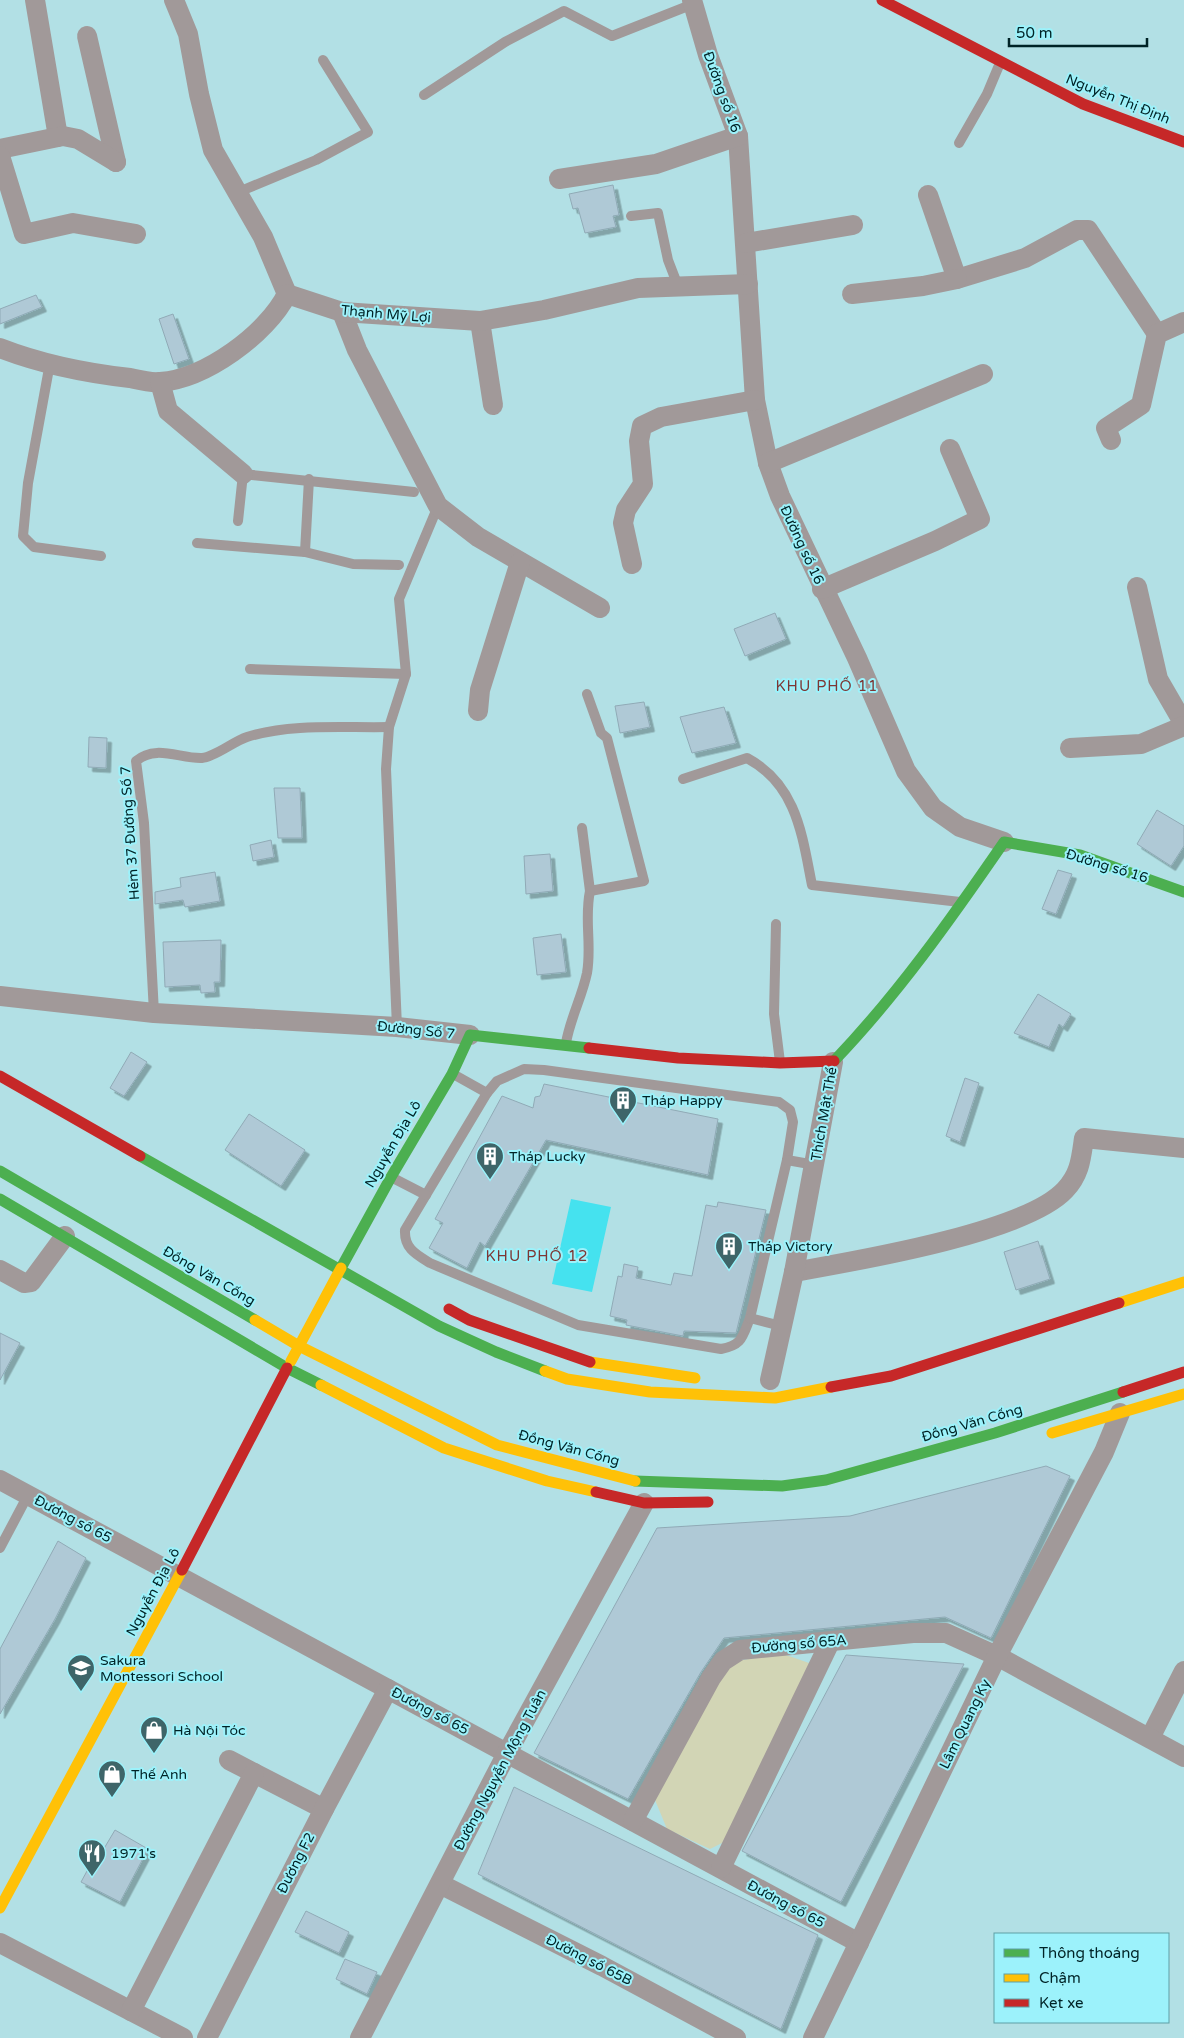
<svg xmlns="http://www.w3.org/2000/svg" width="1184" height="2038" font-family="'Varela Round',sans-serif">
	<defs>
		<filter id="shadow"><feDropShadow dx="4.5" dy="4.5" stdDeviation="0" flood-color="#0004"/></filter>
	</defs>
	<rect width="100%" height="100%" fill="#b2e0e5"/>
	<path fill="#d2d5b5" d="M783 1654 812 1664 726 1841 710 1849 667 1829 655 1800 729 1662Z"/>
	<path fill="#45e2ef" d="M571 1199 611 1207 592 1292 552 1284Z"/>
	<g fill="#afc9d6" stroke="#90aab6" filter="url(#shadow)">
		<path d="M613 185 619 215 613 216 616 227 585 233 578 208 573 209 569 194Z"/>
		<path d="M36 295 42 307 0 324V309Z"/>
		<path d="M173 314 189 359 174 364 159 319Z"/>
		<path d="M775 613 786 639 745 656 734 629Z"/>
		<path d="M644 702 650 727 620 733 615 706Z"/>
		<path d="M724 707 736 743 692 753 680 717Z"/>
		<path d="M89 737 107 738 106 768 88 767Z"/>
		<path d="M274 788H300L302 838H278Z"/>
		<path d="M1157 810 1184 826V846L1171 866 1137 844Z"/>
		<path d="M271 840 274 857 253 861 250 845Z"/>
		<path d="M550 854 553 891 526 894 524 856Z"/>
		<path d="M1058 870 1072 874 1056 914 1042 909Z"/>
		<path d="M215 872 220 901 185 907 183 900 155 904V892L181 887 180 878Z"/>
		<path d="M561 934 566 972 537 975 533 938Z"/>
		<path d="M221 940 220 982H214L215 992 201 993 200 985 165 987 163 942Z"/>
		<path d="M1038 994 1071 1014 1063 1027 1059 1024 1049 1047 1014 1033Z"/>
		<path d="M131 1052 147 1062 124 1096 110 1088Z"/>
		<path d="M965 1078 979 1083 960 1142 946 1136Z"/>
		<path d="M544 1084 718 1119 708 1175 546 1140 485 1246 480 1242 467 1268 429 1248 443 1223 435 1219 502 1096 533 1108 535 1097 540 1096Z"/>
		<path d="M249 1114 305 1150 281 1186 225 1150Z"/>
		<path d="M718 1202 766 1210 736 1333 684 1331 683 1336 626 1325 627 1320 610 1316 618 1276 622 1277 624 1264 638 1267 636 1278 671 1285 674 1273 692 1276 706 1205 717 1207Z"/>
		<path d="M1038 1241 1050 1279 1016 1290 1004 1252Z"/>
		<path d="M0 1333 20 1343 0 1380Z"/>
		<path d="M1046 1466 1070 1476 991 1638 945 1617 724 1638 701 1672 628 1799 534 1753 657 1528 850 1516Z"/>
		<path d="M58 1541 86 1558 55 1619 0 1714V1649Z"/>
		<path d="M846 1655 964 1664 841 1902 742 1851Z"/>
		<path d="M514 1787 818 1935 781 2029 478 1874Z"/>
		<path d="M115 1830 148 1849 120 1902 81 1882 93 1860 96 1862Z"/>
		<path d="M306 1911 349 1932 339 1953 295 1932Z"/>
		<path d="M345 1959 377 1972 367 1994 336 1979Z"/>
	</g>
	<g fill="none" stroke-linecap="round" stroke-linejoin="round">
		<g stroke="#a19999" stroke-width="10">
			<path d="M424 95 505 42 564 11 612 36 693 4"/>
			<path d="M959 143 987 94 1000 63"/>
			<path d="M236 193 316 160 368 132 323 60"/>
			<path d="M631 216 658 213 668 260 678 286"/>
			<path d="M50 363 28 483 23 536 34 547 101 556"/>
			<path d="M238 521 243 474 414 492"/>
			<path d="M197 543 305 552 353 564 399 565"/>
			<path d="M305 552 309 479"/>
			<path d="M250 669 406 674"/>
			<path d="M683 779 747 758C797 785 802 835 812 885L960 902"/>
			<path d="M582 828 590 891 644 881 607 738 601 733 587 694"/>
			<path d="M776 924 774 1014 780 1062"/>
			<path d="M154 1013 144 823 136 761C156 744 180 759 202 758 215 757 234 741 247 737 291 723 343 728 389 727"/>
			<path d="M397 1027 386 769 389 727 406 674 399 599 438 506"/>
			<path d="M566 1043C570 1019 582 997 587 973 592 945 584 919 590 891"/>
			<path d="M524 1069 544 1070 779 1102 790 1110 793 1122 787 1160 750 1318C742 1338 742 1345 721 1349L578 1325 430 1263C417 1255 404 1249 405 1230L487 1093 497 1081Z"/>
			<path d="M453 1074 487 1093"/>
			<path d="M787 1160 815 1165"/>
			<path d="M391 1177 426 1195"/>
			<path d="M750 1318 781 1326"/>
			<path d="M0 1548 28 1495"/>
		</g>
		<g stroke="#a19999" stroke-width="20">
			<path d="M35 0 58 137"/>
			<path d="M174 0 188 34 199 94 213 150 263 237 287 294"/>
			<path d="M692 0 708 55 738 136 755 400 768 463 780 496 857 658 906 771 933 808 960 827 1004 842"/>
			<path d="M87 36 116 162"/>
			<path d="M0 149 63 136 78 139 116 162"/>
			<path d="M0 156 24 234 73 223 136 234"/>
			<path d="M559 179 656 164 738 136"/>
			<path d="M928 195 957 279 1025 258 1077 230H1088L1157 334"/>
			<path d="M746 243 853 225"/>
			<path d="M852 294 923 286 957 279"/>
			<path d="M342 312 357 350 438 506 478 537 600 608"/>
			<path d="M480 321 493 405"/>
			<path d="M0 348C41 364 86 373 130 378 139 380 150 383 160 382 205 379 267 334 287 294L342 312 480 321 544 310 638 288 748 284"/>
			<path d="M160 382 168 411 243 474"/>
			<path d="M1111 440 1106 428 1141 405 1157 334 1184 322"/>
			<path d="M768 463 983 374"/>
			<path d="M632 564 623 523 626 510 643 484 639 441 642 426 661 417 755 400"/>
			<path d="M1137 587 1158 679 1184 724"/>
			<path d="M822 589 935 541 980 519 950 449"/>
			<path d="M478 711 480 690 520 562"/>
			<path d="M1070 748 1141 744 1184 726"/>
			<path d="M0 996 154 1013 397 1027 470 1035"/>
			<path d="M0 1270 24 1283 31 1282 65 1236"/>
			<path d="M794 1272C855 1261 1025 1233 1065 1190 1080 1174 1081 1159 1084 1138L1184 1148"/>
			<path d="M770 1380 794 1272 833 1062"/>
			<path d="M0 1480 859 1943"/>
			<path d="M1150 1738 1184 1671"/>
			<path d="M229 1760 324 1809"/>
			<path d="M633 1821 711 1678 723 1661 740 1650 913 1633H946L997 1656 1184 1757"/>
			<path d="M721 1868 830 1642"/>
			<path d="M440 1884 602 1966 736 2038"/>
			<path d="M0 1943 183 2038"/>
			<path d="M131 2011 254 1773"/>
			<path d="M207 2038 324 1809 388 1689"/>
			<path d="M360 2038 507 1753 644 1503"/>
			<path d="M813 2038 997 1656 1104 1452 1120 1413"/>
		</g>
		<g stroke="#4caf50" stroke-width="11">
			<path d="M834 1061C898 994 951 919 1004 842L1080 855 1184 892"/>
			<path d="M140 1156 439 1326 496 1352 545 1371"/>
			<path d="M0 1171 255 1320"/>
			<path d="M0 1199 287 1368 321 1385"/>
			<path d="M341 1268 391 1177 452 1074 470 1035 589 1048"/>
			<path d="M635 1481 782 1486 826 1480 995 1433 1123 1392"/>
		</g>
		<g stroke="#ffc107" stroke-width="11">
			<path d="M1119 1303 1184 1282"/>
			<path d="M255 1320 299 1346 497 1445 635 1481"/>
			<path d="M291 1361 341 1268"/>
			<path d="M590 1362 695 1378"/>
			<path d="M545 1371 567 1379 650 1392 775 1398 831 1387"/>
			<path d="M321 1385 444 1448 547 1481 596 1492"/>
			<path d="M1052 1433 1184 1394"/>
			<path d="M0 1908 182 1570"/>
		</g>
		<g stroke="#c62828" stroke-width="11">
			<path d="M882 0 1083 104 1184 142"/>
			<path d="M589 1048 678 1058 780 1063 834 1061"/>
			<path d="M0 1076 140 1156"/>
			<path d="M449 1309 469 1320 590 1362"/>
			<path d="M831 1387 891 1376 1119 1303"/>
			<path d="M1123 1392 1184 1372"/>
			<path d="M596 1492 644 1503 708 1502"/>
			<path d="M182 1570 287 1368"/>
		</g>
	</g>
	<defs>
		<g id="building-pin" transform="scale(1.4375)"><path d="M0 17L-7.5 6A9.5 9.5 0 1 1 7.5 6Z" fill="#3e6569" stroke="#9cf2fb"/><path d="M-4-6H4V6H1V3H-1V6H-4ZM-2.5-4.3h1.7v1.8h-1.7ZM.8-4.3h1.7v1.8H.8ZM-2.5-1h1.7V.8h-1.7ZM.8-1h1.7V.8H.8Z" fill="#fff"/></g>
		<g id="school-pin" transform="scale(1.4375)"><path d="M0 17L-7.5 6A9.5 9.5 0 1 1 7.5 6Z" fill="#3e6569" stroke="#9cf2fb"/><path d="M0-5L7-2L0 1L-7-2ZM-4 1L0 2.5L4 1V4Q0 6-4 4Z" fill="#fff"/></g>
		<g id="shop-pin" transform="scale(1.4375)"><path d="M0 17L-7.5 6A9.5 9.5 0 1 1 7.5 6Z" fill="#3e6569" stroke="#9cf2fb"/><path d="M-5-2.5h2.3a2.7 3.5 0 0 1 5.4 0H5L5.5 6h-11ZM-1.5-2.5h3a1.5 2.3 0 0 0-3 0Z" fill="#fff"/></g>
		<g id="restaurant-pin" transform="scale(1.4375)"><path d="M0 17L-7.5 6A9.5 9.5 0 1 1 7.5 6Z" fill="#3e6569" stroke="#9cf2fb"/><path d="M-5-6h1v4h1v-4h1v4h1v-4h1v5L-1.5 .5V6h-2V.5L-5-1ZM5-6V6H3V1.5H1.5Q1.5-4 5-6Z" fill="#fff"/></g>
	</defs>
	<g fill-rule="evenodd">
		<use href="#building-pin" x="623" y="1100"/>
		<use href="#building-pin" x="490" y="1156"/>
		<use href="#building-pin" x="729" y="1246"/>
		<use href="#school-pin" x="81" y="1668"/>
		<use href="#shop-pin" x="154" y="1730"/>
		<use href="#shop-pin" x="112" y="1774"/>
		<use href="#restaurant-pin" x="92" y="1853"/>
	</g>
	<g text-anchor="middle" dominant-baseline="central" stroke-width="4" stroke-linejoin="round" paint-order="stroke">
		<g font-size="14" fill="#002326" stroke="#9cf2fb">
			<text transform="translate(722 92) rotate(70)">Đường số 16</text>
			<text transform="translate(1118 99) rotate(22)">Nguyễn Thị Định</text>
			<text transform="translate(386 314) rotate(5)">Thạnh Mỹ Lợi</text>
			<text transform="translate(802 545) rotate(65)">Đường số 16</text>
			<text transform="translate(130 833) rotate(-94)">Hẻm 37 Đường Số 7</text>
			<text transform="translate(1107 866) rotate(17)">Đường số 16</text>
			<text transform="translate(416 1030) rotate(6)">Đường Số 7</text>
			<text transform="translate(824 1114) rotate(-80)">Thích Mật Thể</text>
			<text transform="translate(393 1144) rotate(-60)">Nguyễn Địa Lô</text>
			<text transform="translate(209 1276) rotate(30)">Đồng Văn Cống</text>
			<text transform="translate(972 1423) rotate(-16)">Đồng Văn Cống</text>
			<text transform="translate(569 1448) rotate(15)">Đồng Văn Cống</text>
			<text transform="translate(73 1519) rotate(28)">Đương số 65</text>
			<text transform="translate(153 1592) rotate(-62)">Nguyễn Địa Lô</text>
			<text transform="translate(799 1644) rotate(-5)">Đường số 65A</text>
			<text transform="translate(430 1711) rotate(28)">Đương số 65</text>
			<text transform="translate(965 1724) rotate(-64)">Lâm Quang Ky</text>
			<text transform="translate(500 1770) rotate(-62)">Đường Nguyễn Mộng Tuân</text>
			<text transform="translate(296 1863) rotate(-63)">Đương F2</text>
			<text transform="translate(786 1904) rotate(28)">Đương số 65</text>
			<text transform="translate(589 1960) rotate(27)">Đường số 65B</text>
		</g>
		<g font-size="14" fill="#002326" stroke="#9cf2fb" text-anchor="start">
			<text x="642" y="1100">Tháp Happy</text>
			<text x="509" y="1156">Tháp Lucky</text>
			<text x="748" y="1246">Tháp Victory</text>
			<text x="100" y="1660">Sakura<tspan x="100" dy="16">Montessori School</tspan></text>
			<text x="173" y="1730">Hà Nội Tóc</text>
			<text x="131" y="1774">Thế Anh</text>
			<text x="111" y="1853">1971's</text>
		</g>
		<g font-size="15" letter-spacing="1" fill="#7e3634" stroke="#9cf2fb">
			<text x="827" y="686">KHU PHỐ 11</text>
			<text x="537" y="1256">KHU PHỐ 12</text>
		</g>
	</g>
	<rect x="994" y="1933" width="175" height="90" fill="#9cf2fb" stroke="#5e9fa6"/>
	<rect x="1004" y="1949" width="25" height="8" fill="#4caf50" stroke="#5e9fa6"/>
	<text x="1039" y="1958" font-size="15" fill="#002326">Thông thoáng</text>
	<rect x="1004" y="1974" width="25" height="8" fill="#ffc107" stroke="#5e9fa6"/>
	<text x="1039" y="1983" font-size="15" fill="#002326">Chậm</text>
	<rect x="1004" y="1999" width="25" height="8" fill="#c62828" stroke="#5e9fa6"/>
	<text x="1039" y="2008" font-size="15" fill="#002326">Kẹt xe</text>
	<path d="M1009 38v8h138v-8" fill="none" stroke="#002326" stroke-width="2.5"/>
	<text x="1016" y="38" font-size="15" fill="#002326" stroke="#9cf2fb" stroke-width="4" paint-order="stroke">50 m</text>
</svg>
